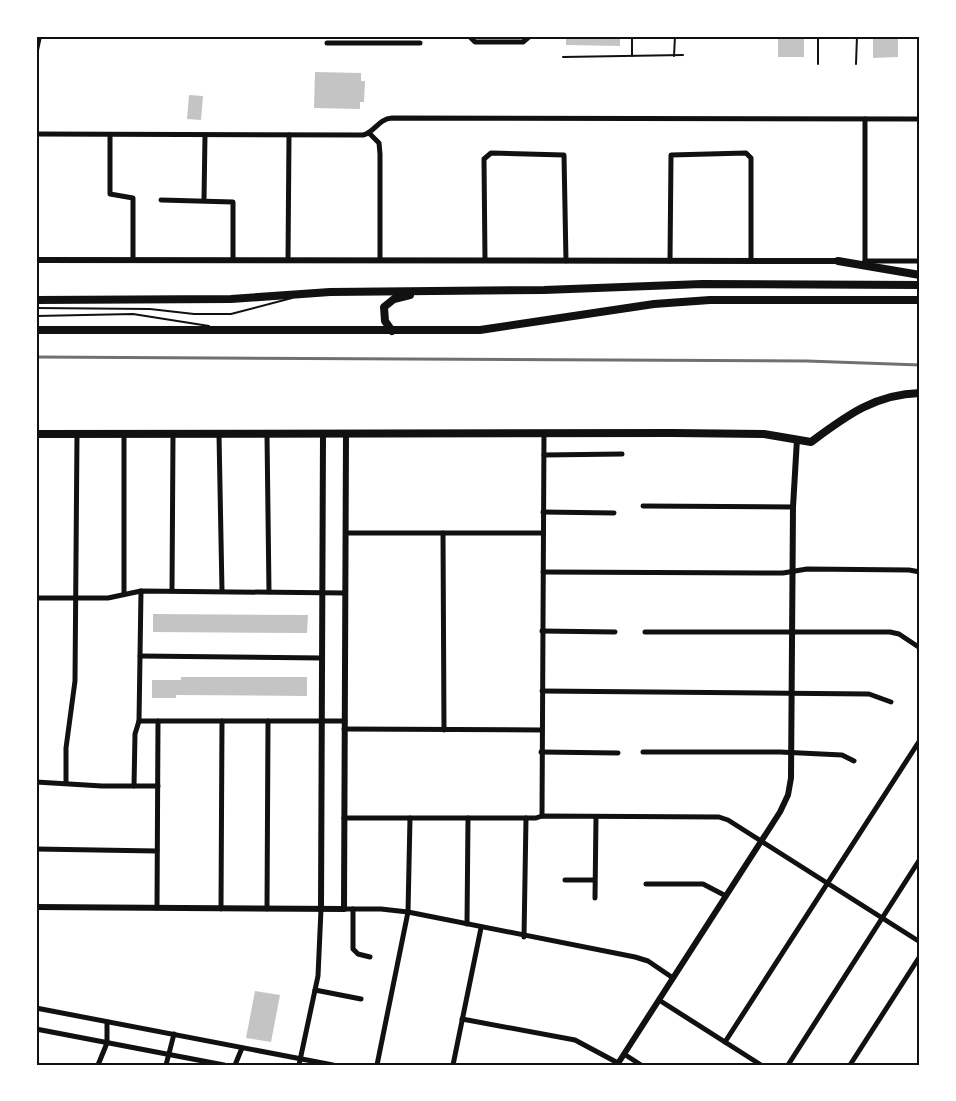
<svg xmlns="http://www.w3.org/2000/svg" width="956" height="1101" font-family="Ubuntu,sans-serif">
	<rect width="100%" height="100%" fill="#fff"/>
	<g fill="#c4c4c4">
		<path d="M566 36H620V46L566 45Z"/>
		<rect x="778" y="36" width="26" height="21"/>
		<path d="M873 36H898V57L873 58Z"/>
		<path d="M315 72 361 73V81H365L364 102H360V109L314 108Z"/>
		<path d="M189 95 203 96 201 120 187 119Z"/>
		<path d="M153 614 308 615 307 633 153 632Z"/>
		<path d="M181 677H307V696L176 695V698H152V680H181Z"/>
		<path d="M255 991 280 995 271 1042 246 1038Z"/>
	</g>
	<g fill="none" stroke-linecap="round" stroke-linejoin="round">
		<g stroke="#111" stroke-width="2">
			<path d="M632 56V36"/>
			<path d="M674 56 675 36"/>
			<path d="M563 57 683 55"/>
			<path d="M818 64V36"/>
			<path d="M856 64 857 36"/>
			<path d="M36 308 150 309 194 314H231L292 298"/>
			<path d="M36 316 133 314 209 326"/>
		</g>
		<g stroke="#111" stroke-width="5">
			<path d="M469 36 475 42H523L530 36"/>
			<path d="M327 43H420"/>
			<path d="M865 119V261"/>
			<path d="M369 133 379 143 380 154V260"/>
			<path d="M36 134 363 135C375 132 378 119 392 118L920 119"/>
			<path d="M110 135V194L133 198V260"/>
			<path d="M161 200 233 202V260"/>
			<path d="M204 200 205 135"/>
			<path d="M288 260 289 135"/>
			<path d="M485 260 484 159 491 153 564 155 566 261"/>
			<path d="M670 261 671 155 746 153 751 158V261"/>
			<path d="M865 261H920"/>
			<path d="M124 435V594"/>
			<path d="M219 435 222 591"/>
			<path d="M267 435 269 592"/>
			<path d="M544 455 622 454"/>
			<path d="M643 506 793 507"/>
			<path d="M543 512 614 513"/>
			<path d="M346 533H543"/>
			<path d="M443 533 444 730"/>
			<path d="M543 572 783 573 807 569 909 570 920 572"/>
			<path d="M172 591 173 435"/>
			<path d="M36 598H108L141 591 345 593"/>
			<path d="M542 631 615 632"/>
			<path d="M645 632H890L899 634 920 648"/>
			<path d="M140 656 322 658"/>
			<path d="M542 691 869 694 891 702"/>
			<path d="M139 721H345"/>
			<path d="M344 729 542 730"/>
			<path d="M541 752 618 753"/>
			<path d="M643 752H780L842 755 854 761"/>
			<path d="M36 782 102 786H158"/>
			<path d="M66 782V748L75 681 77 435"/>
			<path d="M134 786 135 734 139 721 141 591"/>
			<path d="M542 816 544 433"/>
			<path d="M344 818H536L542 816 719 817 728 820 920 942"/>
			<path d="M36 849 157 851"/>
			<path d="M565 880H594"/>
			<path d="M646 884H703L726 896"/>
			<path d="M595 898 596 817"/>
			<path d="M157 908 158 721"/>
			<path d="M221 909 222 721"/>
			<path d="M267 909 268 721"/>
			<path d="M344 909H381L408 912 635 957 648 961 673 978"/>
			<path d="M353 909V949L358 954 370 957"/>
			<path d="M467 924 468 818"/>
			<path d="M524 937 526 818"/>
			<path d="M315 990 361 999"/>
			<path d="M659 1000 761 1065"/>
			<path d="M36 1008 333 1065"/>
			<path d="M462 1019 575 1040 618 1063"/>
			<path d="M36 1029 224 1065"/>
			<path d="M725 1042 920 740"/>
			<path d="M624 1054 641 1065"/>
			<path d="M98 1065 107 1043V1022"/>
			<path d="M166 1065 174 1034"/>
			<path d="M235 1065 242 1048"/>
			<path d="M299 1065 318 976 321 909"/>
			<path d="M377 1065 408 912 410 818"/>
			<path d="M453 1065 481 928"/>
			<path d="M788 1065 920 859"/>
			<path d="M850 1065 920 956"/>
		</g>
		<g stroke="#111" stroke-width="6">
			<path d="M36 50 39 36"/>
			<path d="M36 260 838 261"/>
			<path d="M36 907 344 909 346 435"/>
			<path d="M321 909 323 435"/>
			<path d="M617 1065 780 812 788 795 791 778 793 507 797 439"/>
		</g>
		<g stroke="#111" stroke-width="8">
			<path d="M838 261 920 275"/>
			<path d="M36 300 231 299 330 292 544 290 702 284 920 285"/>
			<path d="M36 330H480L654 304 710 300H920"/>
			<path d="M392 331 385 321 384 307 394 299 410 295"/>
			<path d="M36 434 673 433 764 434 811 442C846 416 875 394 920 393"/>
		</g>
		<path stroke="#707070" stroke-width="3" d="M36 357 807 361 920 365"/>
	</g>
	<rect width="956" height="1101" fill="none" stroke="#ffffff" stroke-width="75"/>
	<rect x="38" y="38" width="880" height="1026" fill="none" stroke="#111" stroke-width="2"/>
</svg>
